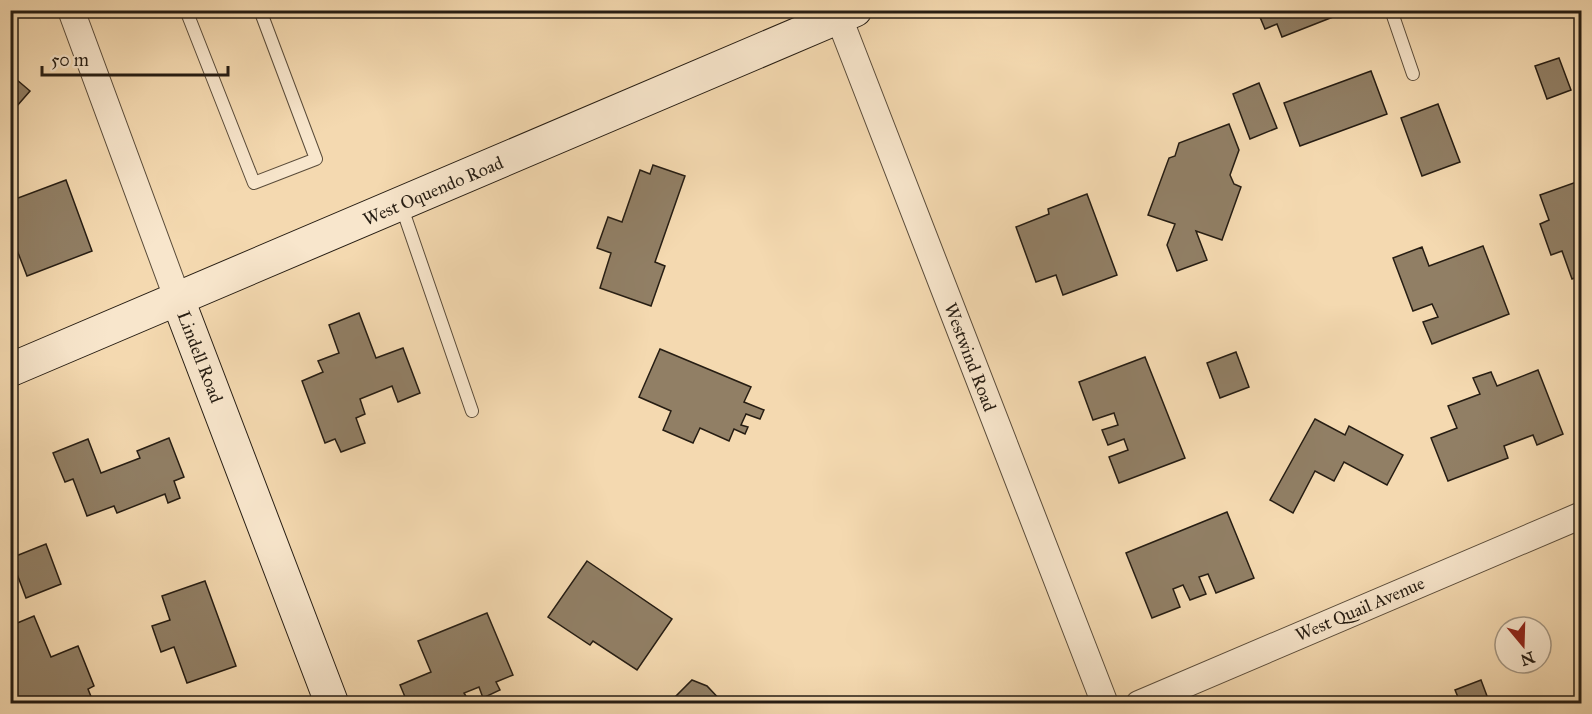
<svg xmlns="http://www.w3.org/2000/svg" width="1592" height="714" font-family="'IM FELL Great Primer',serif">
	<rect width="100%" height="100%" fill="#f4d9b0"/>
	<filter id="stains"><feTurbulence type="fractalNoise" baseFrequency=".00333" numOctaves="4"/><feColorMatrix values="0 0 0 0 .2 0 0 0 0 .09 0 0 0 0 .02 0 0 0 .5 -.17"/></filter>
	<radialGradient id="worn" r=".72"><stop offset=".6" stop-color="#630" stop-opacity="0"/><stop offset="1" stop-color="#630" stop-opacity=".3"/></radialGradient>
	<g fill="#917f65" stroke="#261d13" stroke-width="1.5">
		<path d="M1257 10H1336L1338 15 1282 37 1277 24 1265 29Z"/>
		<path d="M1559 58 1571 90 1547 99 1535 66Z"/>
		<path d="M1371 71 1387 114 1300 146 1284 103Z"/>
		<path d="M10 74 30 91 10 114Z"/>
		<path d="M1259 83 1277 128 1250 139 1233 94Z"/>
		<path d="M1438 104 1460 162 1422 176 1401 118Z"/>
		<path d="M1229 124 1239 150 1230 175 1234 184 1241 187 1222 240 1196 231 1207 260 1177 271 1167 245 1175 224 1148 215 1169 158 1175 156 1179 143Z"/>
		<path d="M653 165 685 176 655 262 665 266 651 306 600 288 611 253 597 248 608 217 622 222 640 170 650 174Z"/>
		<path d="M66 180 92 251 27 276 10 232V201Z"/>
		<path d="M1582 180V275L1572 279 1562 251 1551 255 1540 224 1549 220 1540 195Z"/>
		<path d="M1087 194 1117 275 1063 295 1056 275 1036 282 1016 227 1049 214 1048 209Z"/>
		<path d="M1483 246 1509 314 1432 344 1423 322 1438 317 1432 304 1413 311 1393 258 1422 247 1429 266Z"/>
		<path d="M359 313 376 358 403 348 420 393 398 402 392 386 360 399 365 414 356 418 365 443 341 452 335 439 325 443 302 381 323 372 318 361 339 353 329 325Z"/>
		<path d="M660 349 751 387 744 402 764 410 760 419 746 414 741 425 748 427 745 434 734 429 729 441 700 428 693 443 663 430 671 411 639 397Z"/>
		<path d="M1236 352 1249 387 1220 398 1207 363Z"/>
		<path d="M1145 357 1185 458 1119 483 1109 457 1128 450 1124 439 1108 445 1102 430 1118 425 1114 413 1093 420 1079 382Z"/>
		<path d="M1538 370 1563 434 1537 445 1533 435 1504 446 1508 458 1448 481 1431 438 1457 428 1448 406 1480 394 1473 378 1491 372 1497 386Z"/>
		<path d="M1315 419 1345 435 1349 426 1403 455 1387 485 1344 462 1334 481 1315 471 1293 513 1270 500Z"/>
		<path d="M169 438 184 477 174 481 180 498 168 503 165 494 117 513 114 506 87 516 73 479 65 482 53 453 88 439 101 473 140 458 137 451Z"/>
		<path d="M1227 512 1254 578 1216 593 1208 574 1199 577 1206 594 1190 600 1183 585 1173 589 1180 607 1152 618 1126 553Z"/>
		<path d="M46 544 61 584 26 598 11 558Z"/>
		<path d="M587 561 672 619 637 670 593 641 590 645 548 617Z"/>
		<path d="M205 581 236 666 187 683 174 647 161 652 152 626 170 620 162 596Z"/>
		<path d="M487 613 513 675 496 682 500 690 483 698 479 687 464 693 467 698 453 704H408L400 685 431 672 418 641Z"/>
		<path d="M34 616 51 657 78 646 94 686 88 689 94 704H10V673L15 672 10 661V626Z"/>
		<path d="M692 680 707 686 724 704H668Z"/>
		<path d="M1481 680 1490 704H1455L1460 702 1455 690Z"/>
	</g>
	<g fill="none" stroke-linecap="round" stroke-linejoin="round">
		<g stroke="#5a4c3a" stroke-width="14">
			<g id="lane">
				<path d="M186 10 254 183 316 159 260 10"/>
				<path d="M1391 10 1413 74"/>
				<path d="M401 205 472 411"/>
			</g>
		</g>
		<g stroke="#5a4c3a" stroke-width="28">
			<g id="street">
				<path d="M71 10 178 300"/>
				<path d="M836 10 1105 704"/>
				<path d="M1139 704 1582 515"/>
			</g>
		</g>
		<g stroke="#261d13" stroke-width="35">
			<g id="secondary">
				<path d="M178 300 332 704"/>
				<path d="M10 370 855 10"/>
			</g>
		</g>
		<use href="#lane" stroke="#f8e6cc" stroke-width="12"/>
		<use href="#street" stroke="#f8e6cc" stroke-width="26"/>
		<use href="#secondary" stroke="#f8e6cc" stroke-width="33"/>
	</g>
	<g text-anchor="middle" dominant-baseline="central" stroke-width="4.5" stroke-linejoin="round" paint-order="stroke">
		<g font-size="18" fill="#261d13" stroke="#f8e6cc">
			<text transform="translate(433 191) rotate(-23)">West Oquendo Road</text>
			<text transform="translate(200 357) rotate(69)">Lindell Road</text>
			<text transform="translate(970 357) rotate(69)">Westwind Road</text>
			<text transform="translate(1360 609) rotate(-23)">West Quail Avenue</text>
		</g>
	</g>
	<rect width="1592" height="714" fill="none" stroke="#f4d9b0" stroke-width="36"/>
	<rect x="12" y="12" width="1568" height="690" fill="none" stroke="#261d13" stroke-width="3"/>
	<rect x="18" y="18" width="1556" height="678" fill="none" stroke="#261d13" stroke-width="1.5"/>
	<g transform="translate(1523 645) rotate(161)"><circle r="28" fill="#f8e6cc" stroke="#a49682" stroke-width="1.5"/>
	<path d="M0-4.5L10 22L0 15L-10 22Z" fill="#8f2418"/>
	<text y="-9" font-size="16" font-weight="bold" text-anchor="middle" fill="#261d13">N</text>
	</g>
	<path d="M42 66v9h186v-9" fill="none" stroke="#261d13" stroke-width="3"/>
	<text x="51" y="66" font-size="18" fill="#261d13" stroke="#f8e6cc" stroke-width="4.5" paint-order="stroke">50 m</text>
	<rect width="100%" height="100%" filter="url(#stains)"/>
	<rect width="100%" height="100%" fill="url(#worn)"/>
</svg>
